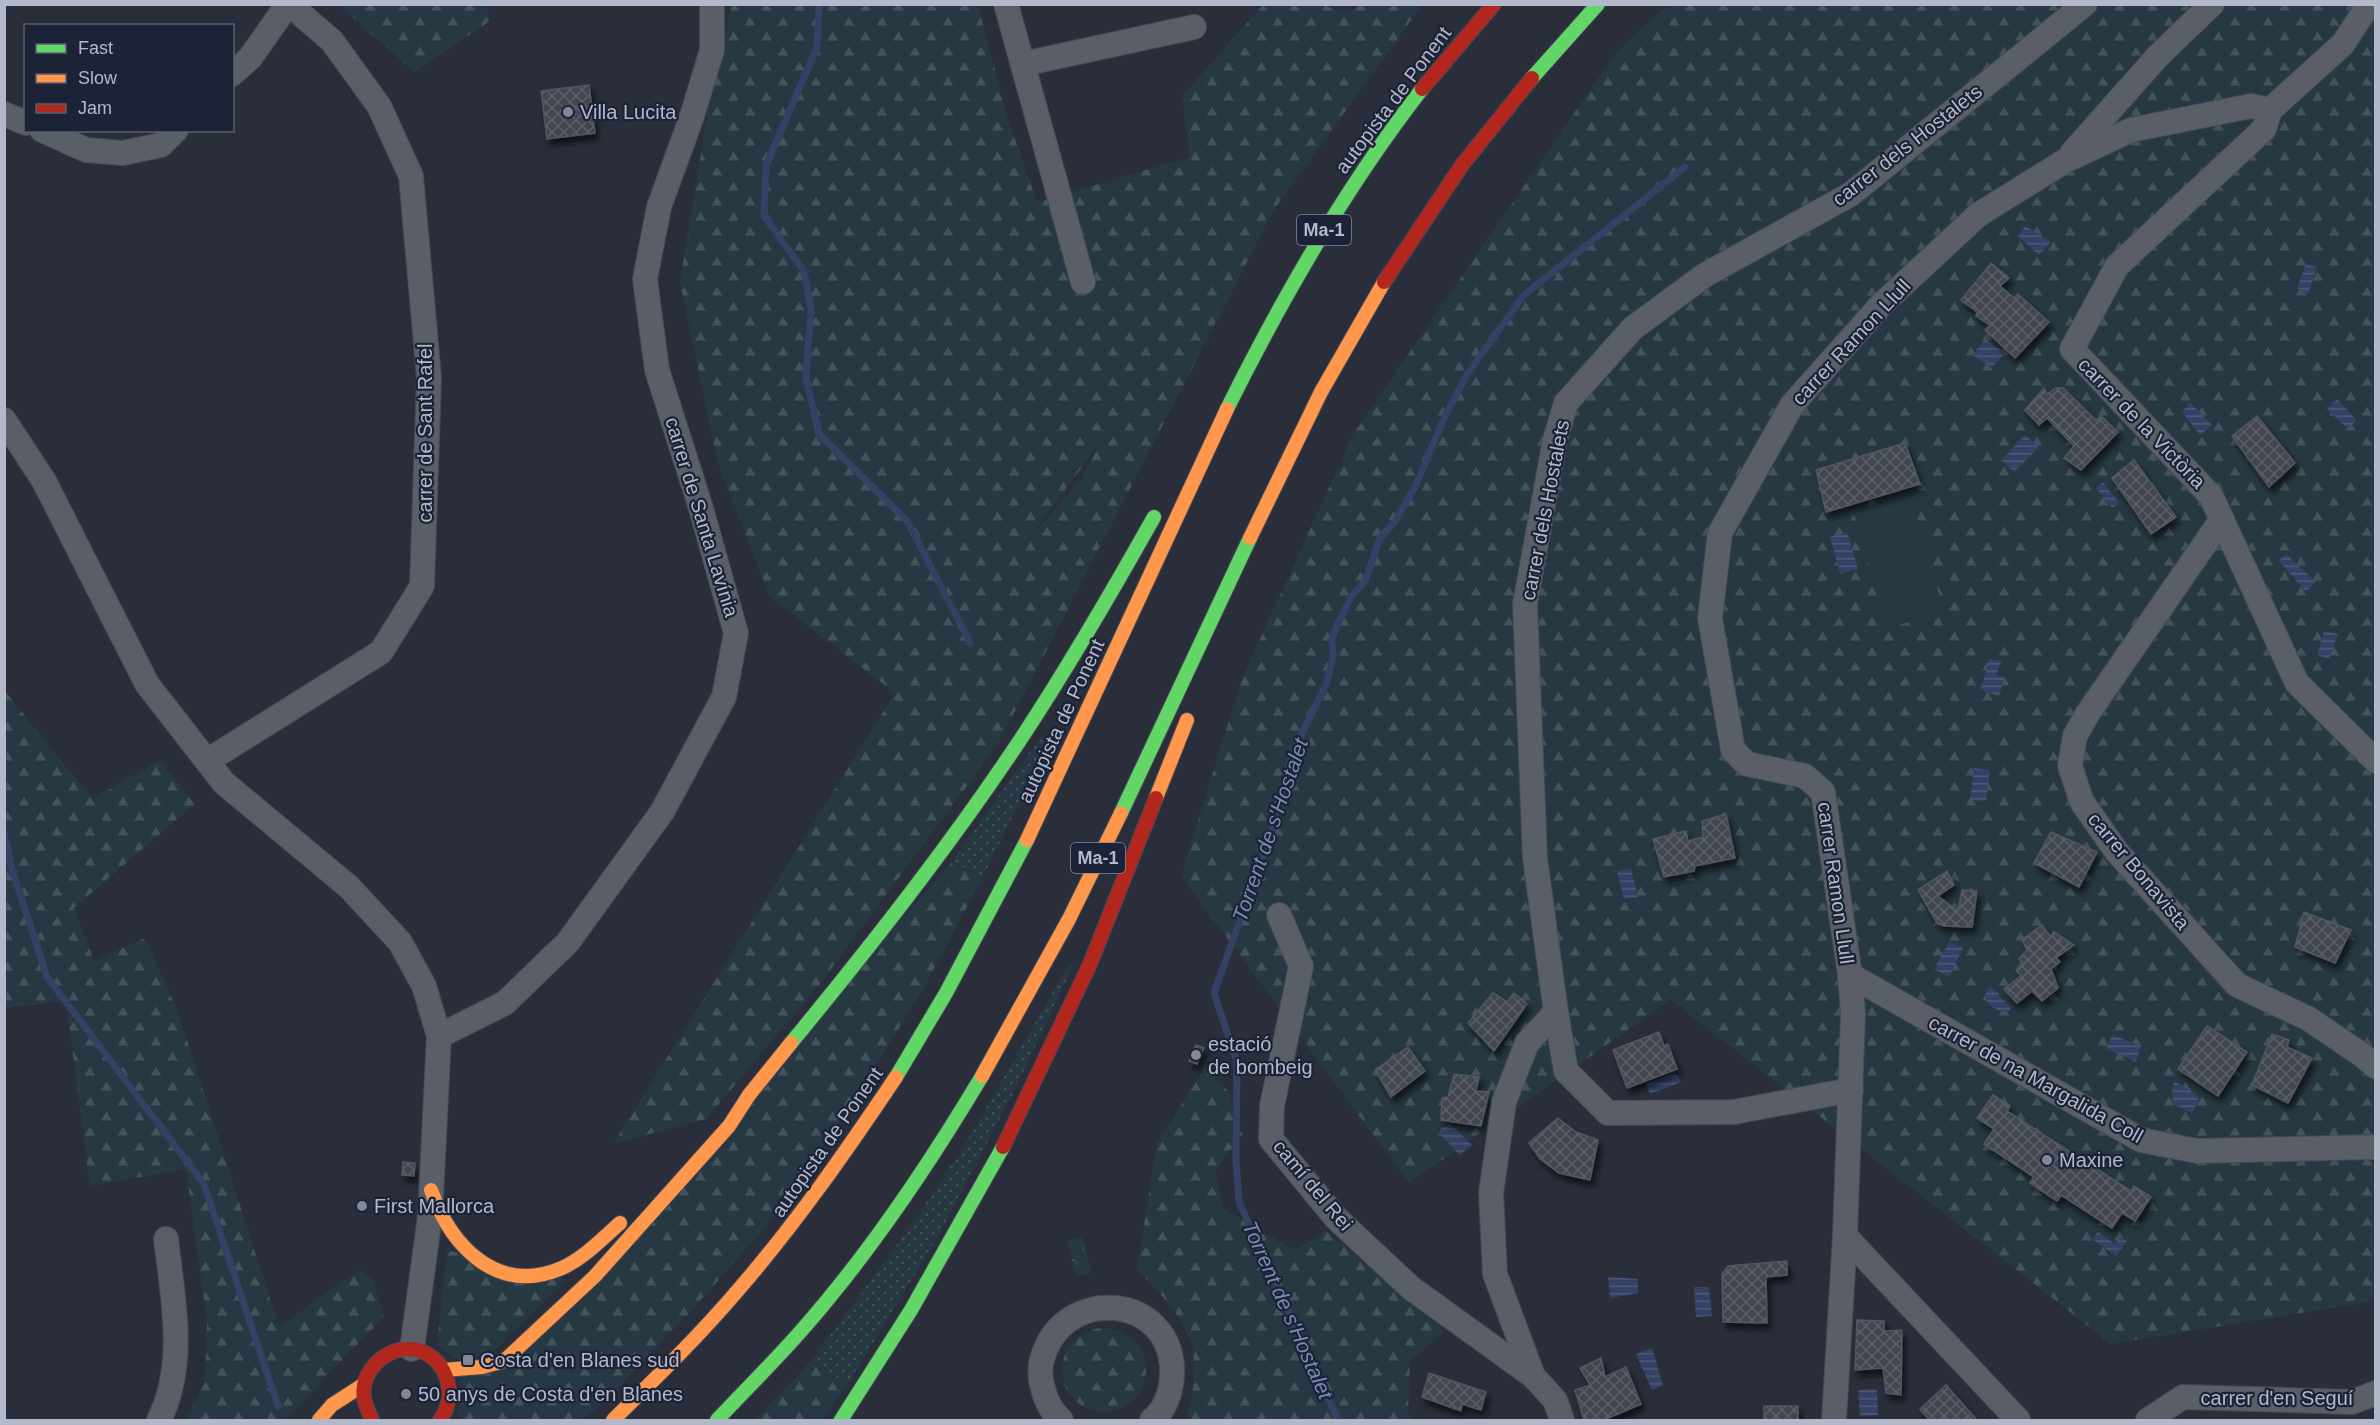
<svg xmlns="http://www.w3.org/2000/svg" width="2380" height="1425" font-family="Helvetica,sans-serif">
	<defs>
		<pattern id="grass-dots" width="8" height="8" patternUnits="userSpaceOnUse" patternTransform="scale(1.5)"><rect width="8" height="8" fill="#263841"/><path d="M2 2h.1M6 6h.1" fill="none" stroke="#43535b" stroke-width="1.8" stroke-linecap="round"/></pattern>
		<pattern id="forest-firs" width="22" height="20" patternUnits="userSpaceOnUse" patternTransform="scale(1.5)"><rect width="22" height="20" fill="#263841"/><path d="M5 1l3.5 6h-7zM16 11l3.5 6h-7z" fill="#43535b"/></pattern>
		<pattern id="park-crowns" width="20" height="18" patternUnits="userSpaceOnUse" patternTransform="scale(1.5)"><rect width="20" height="18" fill="#263841"/><path d="M2 6a3 3 0 1 1 6 0M12 15a3 3 0 1 1 6 0" fill="none" stroke="#43535b"/></pattern>
		<pattern id="water-rules" width="6" height="5" patternUnits="userSpaceOnUse" patternTransform="scale(1.5)"><rect width="6" height="5" fill="#344165"/><path d="M0 2.5h6" fill="none" stroke="#4f5a7a"/></pattern>
		<pattern id="building-cross-hatch" width="8" height="8" patternUnits="userSpaceOnUse" patternTransform="scale(1.5)"><rect width="8" height="8" fill="#434650"/><path d="M0 0l8 8M0 8l8-8" fill="none" stroke="#5c5f68"/></pattern>
		<filter id="shadow"><feDropShadow dx="3.5" dy="6" stdDeviation="3" flood-color="#0009"/></filter>
	</defs>
	<rect width="100%" height="100%" fill="#2a2e3a"/>
	<g fill="url(#grass-dots)">
		<path d="M1041 736 1050 739 983 877 952 862Z"/>
		<path d="M1069 964 1073 966 1016 1087 938 1237 847 1385 812 1360 915 1220 964 1146Z"/>
	</g>
	<g fill="url(#forest-firs)" fill-rule="evenodd">
		<path d="M339 5H486L490 21 414 72Z"/>
		<path d="M732 5H978L1007 116 1037 202 1190 157 1182 96 1263 5H1323L1349 14 1357 5H1422L1274 210 998 744 820 984 706 1119 613 1144 895 693 770 597 718 464 680 282 710 98ZM1098 446 1083 477 1028 540V539Z"/>
		<path d="M1668 5H2375V1301L2111 1344 1671 1000 1409 1183 1181 876 1242 678 1354 433 1616 52Z"/>
		<path d="M5 691 92 799 160 760 195 804 74 908 94 961 145 938 178 1012 279 1327 360 1269 373 1280 384 1317 284 1420H185L205 1382 207 1322 186 1169 90 1186 66 1001 5 1008Z"/>
		<path d="M952 862 983 877 927 982 848 1111 768 1224 692 1310 606 1400 582 1420H458L461 1375 507 1369Z"/>
		<path d="M1205 1068 1228 1091 1243 1134 1215 1171 1223 1209 1295 1250 1326 1231 1445 1331 1410 1361 1408 1413 1412 1420H1187L1194 1383 1193 1346 1173 1308 1137 1269 1157 1143Z"/>
		<path d="M447 1250 567 1280 491 1354 457 1360 437 1345Z"/>
		<circle cx="1104" cy="1370" r="42"/>
		<path d="M812 1360 847 1385 822 1420H755Z"/>
	</g>
	<path fill="url(#park-crowns)" d="M1082 1237 1092 1272 1076 1276 1067 1241Z"/>
	<path fill="#263841" d="M1911 494 1944 612 1887 628 1853 510Z"/>
	<g fill="url(#water-rules)">
		<path d="M2025 226 2051 242 2039 255 2018 236Z"/>
		<path d="M2306 264 2317 267 2308 294 2297 288Z"/>
		<path d="M1985 339 2005 353 1991 368 1973 355Z"/>
		<path d="M2337 399 2357 421 2347 428 2327 409Z"/>
		<path d="M2190 402 2212 425 2200 435 2182 412Z"/>
		<path d="M2025 435 2039 447 2014 472 2001 460Z"/>
		<path d="M2103 482 2119 503 2112 508 2096 488Z"/>
		<path d="M1847 532 1858 569 1840 574 1830 537Z"/>
		<path d="M2286 554 2316 582 2306 592 2279 561Z"/>
		<path d="M2324 631 2338 634 2329 659 2317 655Z"/>
		<path d="M1990 659 2002 661 1996 675 2004 678 1999 696 1980 690Z"/>
		<path d="M1974 768 1990 770 1986 801 1970 800Z"/>
		<path d="M1631 869 1638 897 1624 899 1617 871Z"/>
		<path d="M1949 942 1963 948 1949 977 1934 969Z"/>
		<path d="M1990 987 1998 992 2000 997 2011 1007 2008 1012C1994 1011 1978 1001 1990 987Z"/>
		<path d="M2112 1035 2141 1046 2136 1062 2106 1049Z"/>
		<path d="M1675 1072 1681 1082 1650 1094 1645 1084Z"/>
		<path d="M2174 1082C2183 1085 2195 1092 2199 1100L2192 1113 2173 1104 2172 1090Z"/>
		<path d="M1449 1123 1472 1145 1460 1155 1439 1133Z"/>
		<path d="M2098 1232 2115 1244 2121 1237 2127 1241 2116 1256 2092 1239Z"/>
		<path d="M1608 1277 1638 1279V1293L1610 1298Z"/>
		<path d="M1694 1287H1709L1712 1316 1696 1317Z"/>
		<path d="M1652 1348 1663 1385 1652 1390 1636 1354Z"/>
		<path d="M1877 1389 1878 1415 1860 1416 1858 1390Z"/>
	</g>
	<g fill="none" stroke-linecap="round" stroke-linejoin="round">
		<g stroke="#344165" stroke-width="7">
			<path d="M819 4 817 47 766 166 764 216 804 271 811 309 806 377 819 434 908 522 970 643"/>
			<path d="M4 834 11 866 47 977 204 1184 278 1406"/>
			<path d="M1338 1420 1239 1202 1236 1161 1237 1062 1214 993 1272 830 1292 754 1327 682 1333 658 1332 640 1337 625 1351 597 1365 581 1380 538 1394 523 1416 485 1445 416 1466 376 1524 295 1685 167"/>
		</g>
	</g>
	<g fill="url(#building-cross-hatch)" stroke="#525661" stroke-width="1.5" filter="url(#shadow)">
		<path d="M589 85 595 133 547 139 541 91Z"/>
		<path d="M1991 263 2009 278 2000 286 2014 298 2018 294 2049 322 2015 358 1985 330 1990 325 1976 316 1977 312 1961 300Z"/>
		<path d="M2044 388 2047 394 2056 388H2063L2096 420 2101 416 2118 432 2081 470 2064 458 2074 446 2047 418 2039 425 2025 410Z"/>
		<path d="M2257 416 2295 463 2269 487 2232 436Z"/>
		<path d="M1905 443 1920 484 1826 512 1816 470Z"/>
		<path d="M2134 460 2176 517 2151 534 2112 478Z"/>
		<path d="M1726 814 1735 858 1695 866 1694 871 1664 877 1653 839 1686 831 1688 841 1703 837 1702 821Z"/>
		<path d="M2051 832 2097 852 2079 887 2034 863Z"/>
		<path d="M1947 871 1954 885 1938 896 1958 911 1962 890 1977 891 1972 927 1944 926 1937 923 1918 890Z"/>
		<path d="M2304 912 2351 930 2335 963 2295 947Z"/>
		<path d="M2042 925 2050 936 2054 932 2074 945 2056 958 2060 962 2051 969 2058 988 2042 1001 2032 991 2017 1003 2004 989 2021 976 2016 970 2023 964 2019 959 2027 950 2022 940Z"/>
		<path d="M1493 993 1507 1002 1514 993 1527 1004 1494 1051 1468 1023Z"/>
		<path d="M2207 1026 2247 1052 2218 1096 2178 1069Z"/>
		<path d="M1659 1032 1664 1046 1668 1044 1677 1069 1627 1088 1613 1050Z"/>
		<path d="M2272 1034 2289 1040 2287 1047 2312 1058 2288 1103 2252 1085Z"/>
		<path d="M1196 1045 1204 1048 1197 1064 1189 1061Z"/>
		<path d="M1408 1047 1425 1071 1391 1097 1375 1070Z"/>
		<path d="M1454 1074 1479 1077 1476 1091 1489 1092 1481 1126 1441 1120 1442 1098 1448 1097Z"/>
		<path d="M1993 1095 2010 1106 2007 1111 2131 1191 2134 1186 2151 1197 2135 1221 2122 1213 2112 1228 2061 1195 2057 1201 2030 1183 2034 1177 1984 1144 1994 1129 1977 1118Z"/>
		<path d="M1558 1118 1576 1132 1598 1140 1590 1180 1559 1173 1540 1159 1529 1143Z"/>
		<path d="M403 1162 415 1163 414 1176 402 1175Z"/>
		<path d="M1787 1261V1275L1766 1277 1767 1323 1723 1322 1722 1274 1728 1266Z"/>
		<path d="M1857 1320 1884 1321V1331L1902 1330 1901 1395 1886 1393 1883 1368 1855 1370Z"/>
		<path d="M1601 1358 1605 1377 1626 1367 1641 1404 1604 1420H1584L1575 1390 1590 1385 1580 1368Z"/>
		<path d="M1429 1373 1486 1392 1481 1410 1462 1404 1461 1411 1422 1397Z"/>
		<path d="M1946 1385 1977 1420H1929L1920 1409Z"/>
		<rect x="1764" y="1406" width="34" height="14"/>
	</g>
	<g fill="none" stroke-linecap="round" stroke-linejoin="round">
		<g stroke="#464a53" stroke-width="26">
			<g id="street">
				<path d="M1006 4 1083 282"/>
				<path d="M1023 64 1194 27"/>
				<path d="M232 74 250 58 288 4"/>
				<path d="M2270 110 2264 129 2117 266 2072 349 2211 496 2297 683 2376 761"/>
				<path d="M4 114 26 123"/>
				<path d="M42 130 86 150 123 153 161 145 176 130"/>
				<path d="M2072 153 2158 56 2212 4"/>
				<path d="M4 420 44 481 147 684 224 783 349 887 400 942 424 986 439 1036 430 1216 412 1349"/>
				<path d="M2222 519 2088 713 2075 736 2070 766 2082 802 2117 852 2237 985 2309 1019 2362 1055 2376 1067"/>
				<path d="M207 761 381 652 422 586 429 378 411 176 379 106 332 41 289 4"/>
				<path d="M1279 915 1301 966 1272 1106 1271 1139 1336 1218 1411 1288 1533 1376"/>
				<path d="M1850 975 2141 1140 2197 1151 2376 1147"/>
				<path d="M1556 1012 1566 1071 1608 1113 1734 1112 1851 1090"/>
				<path d="M439 1036 505 1003 568 942 662 812 724 697 736 633 700 505 657 370 645 279 659 207 692 116 712 50V4"/>
				<path d="M1845 1236 2018 1420"/>
				<path d="M159 1420C187 1364 173 1299 166 1239"/>
				<path d="M1061 1420C1050 1411 1045 1398 1042 1385 1039 1373 1041 1359 1046 1348 1073 1287 1167 1297 1172 1366 1173 1385 1168 1408 1152 1420"/>
				<path d="M1562 1420 1555 1400 1533 1376 1495 1274 1491 1193 1504 1102 1527 1043 1556 1012 1535 858 1525 604 1555 440 1566 403 1633 328 1705 275 1851 194 2085 4"/>
				<path d="M1834 1420 1845 1236 1853 1014 1850 975 1823 792 1805 776 1747 764 1733 750 1710 618 1720 533 1792 405 1881 305 1978 215 2065 161 2131 130 2251 106 2270 110 2343 44 2369 4"/>
				<path d="M2148 1420 2183 1397 2352 1402 2376 1393"/>
			</g>
		</g>
		<g stroke="#464a53" stroke-width="16">
			<g id="fast">
				<path d="M1532 78 1598 4"/>
				<path d="M1227 409C1283 296 1345 188 1422 89"/>
				<path d="M1121 813 1250 538"/>
				<path d="M791 1043C867 951 941 857 1008 758 1061 680 1108 599 1154 517"/>
				<path d="M896 1077 946 993 1027 840"/>
				<path d="M717 1420C747 1388 779 1357 808 1323 874 1247 930 1163 982 1076"/>
				<path d="M841 1420 911 1310 1003 1147"/>
			</g>
		</g>
		<g stroke="#464a53" stroke-width="16">
			<g id="slow">
				<path d="M1250 538 1321 392 1384 282"/>
				<path d="M1156 798 1187 720"/>
				<path d="M1027 840 1227 409"/>
				<path d="M982 1076 1069 919 1121 813"/>
				<path d="M431 1190C451 1246 497 1296 562 1268 584 1258 602 1239 620 1223"/>
				<path d="M444 1370 482 1367 504 1361 595 1276 729 1126 749 1095 791 1043"/>
				<path d="M319 1420 332 1405 363 1385"/>
				<path d="M613 1420C656 1378 700 1335 739 1289 797 1222 847 1150 896 1077"/>
			</g>
		</g>
		<g stroke="#464a53" stroke-width="16">
			<g id="jam">
				<path d="M1422 89 1494 4"/>
				<path d="M1384 282 1462 165 1532 78"/>
				<path d="M1003 1147 1090 964 1156 798"/>
				<path d="M372 1420C369 1413 365 1405 364 1398 359 1369 392 1341 421 1351 449 1362 457 1397 440 1420"/>
			</g>
		</g>
		<use href="#street" stroke="#5a5e67" stroke-width="24"/>
		<use href="#fast" stroke="#63d668" stroke-width="14"/>
		<use href="#slow" stroke="#ff974d" stroke-width="14"/>
		<use href="#jam" stroke="#b3261e" stroke-width="14"/>
	</g>
	<g fill="#838898" stroke="#1c2336" stroke-width="2">
		<circle cx="568" cy="112" r="6"/>
		<circle cx="1196" cy="1055" r="6"/>
		<circle cx="2047" cy="1160" r="6"/>
		<circle cx="362" cy="1206" r="6"/>
		<rect x="462" y="1354" width="12" height="12" rx="3"/>
		<circle cx="406" cy="1394" r="6"/>
	</g>
	<g text-anchor="middle" dominant-baseline="central" stroke-width="4.5" stroke-linejoin="round" paint-order="stroke">
		<g fill="#1c2336" stroke="#868c9e" stroke-width="1.5">
			<rect x="1297" y="215" width="54" height="30" rx="4.5"/>
			<rect x="1071" y="843" width="54" height="30" rx="4.5"/>
		</g>
		<g font-size="18" font-weight="bold" fill="#b3b9cb">
			<text x="1324" y="230">Ma-1</text>
			<text x="1098" y="858">Ma-1</text>
		</g>
		<g font-size="20" fill="#b3b9cb" stroke="#1c2336">
			<text transform="translate(1393 100) rotate(-53)">autopista de Ponent</text>
			<text transform="translate(1907 145) rotate(-38)">carrer dels Hostalets</text>
			<text transform="translate(1851 342) rotate(-47)">carrer Ramon Llull</text>
			<text transform="translate(2142 423) rotate(46)">carrer de la Victòria</text>
			<text transform="translate(425 433) rotate(-90)">carrer de Sant Rafel</text>
			<text transform="translate(1545 510) rotate(-79)">carrer dels Hostalets</text>
			<text transform="translate(702 517) rotate(73)">carrer de Santa Lavínia</text>
			<text transform="translate(1061 721) rotate(-65)">autopista de Ponent</text>
			<text transform="translate(2139 871) rotate(50)">carrer Bonavista</text>
			<text transform="translate(1836 883) rotate(82)">carrer Ramon Llull</text>
			<text transform="translate(2036 1079) rotate(29)">carrer de na Margalida Coll</text>
			<text transform="translate(827 1142) rotate(-55)">autopista de Ponent</text>
			<text transform="translate(1313 1185) rotate(50)">camí del Rei</text>
			<text x="2277" y="1398">carrer d'en Seguí</text>
		</g>
		<g font-size="20" fill="#b3b9cb" stroke="#1c2336" text-anchor="start">
			<text x="580" y="112">Villa Lucita</text>
			<text x="1208" y="1044">estació<tspan x="1208" dy="23">de bombeig</tspan></text>
			<text x="2059" y="1160">Maxine</text>
			<text x="374" y="1206">First Mallorca</text>
			<text x="480" y="1360">Costa d'en Blanes sud</text>
			<text x="418" y="1394">50 anys de Costa d'en Blanes</text>
		</g>
		<g font-size="21" font-style="italic" fill="#798ab5" stroke="#1c2336">
			<text transform="translate(1270 830) rotate(-71)">Torrent de s'Hostalet</text>
			<text transform="translate(1288 1310) rotate(66)">Torrent de s'Hostalet</text>
		</g>
	</g>
	<rect width="2380" height="1425" fill="none" stroke="#b3b9cb" stroke-width="12"/>
	<rect x="24" y="24" width="210" height="108" fill="#1c2336" stroke="#585f72" stroke-width="1.5"/>
	<rect x="36" y="44" width="30" height="9" fill="#63d668" stroke="#585f72" stroke-width="1.5"/>
	<text x="78" y="54" font-size="18" fill="#b3b9cb">Fast</text>
	<rect x="36" y="74" width="30" height="9" fill="#ff974d" stroke="#585f72" stroke-width="1.5"/>
	<text x="78" y="84" font-size="18" fill="#b3b9cb">Slow</text>
	<rect x="36" y="104" width="30" height="9" fill="#b3261e" stroke="#585f72" stroke-width="1.5"/>
	<text x="78" y="114" font-size="18" fill="#b3b9cb">Jam</text>
</svg>
